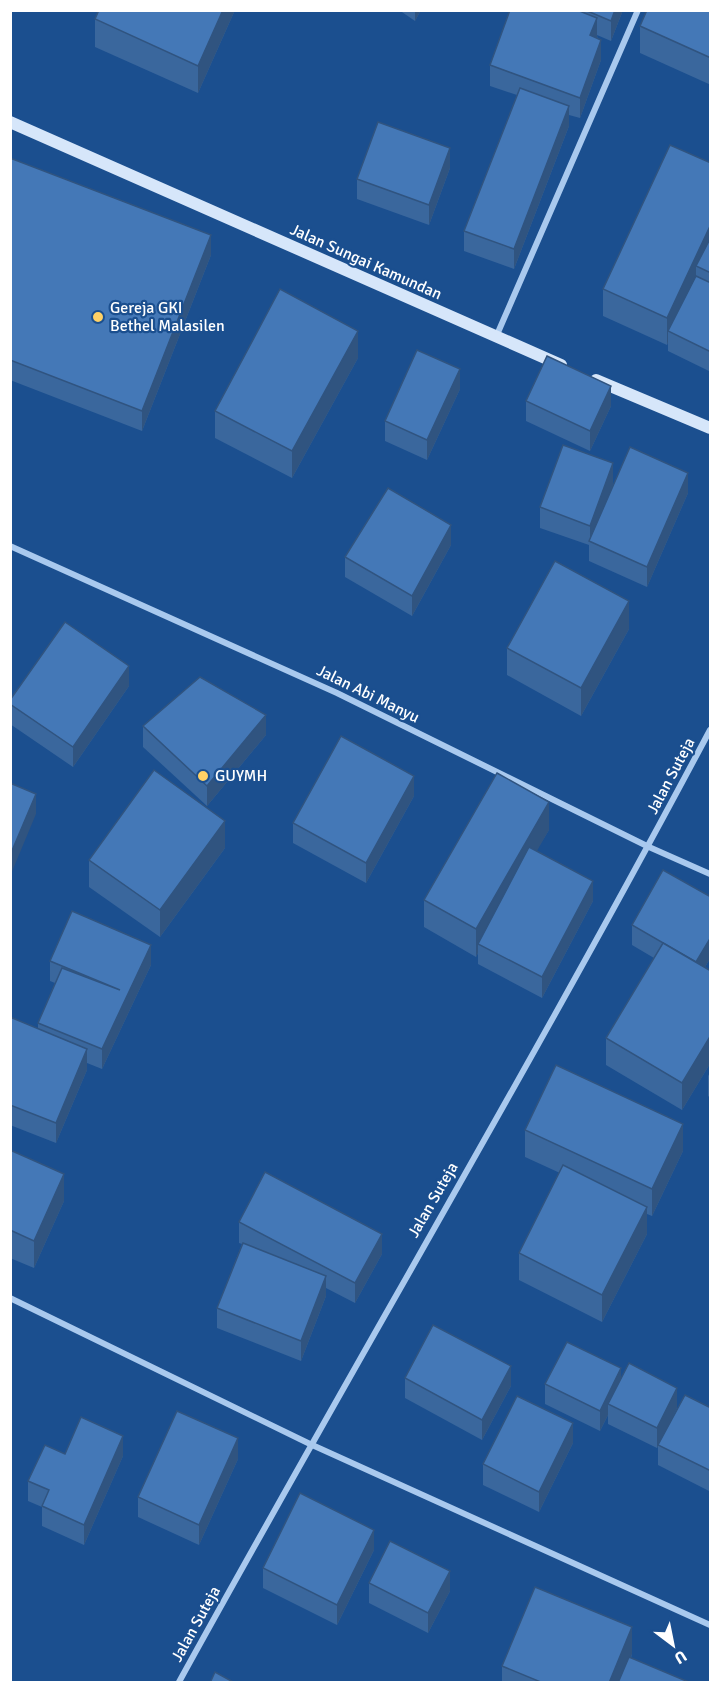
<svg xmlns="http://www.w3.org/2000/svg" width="721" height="1693" font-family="Signika,sans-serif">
	<rect width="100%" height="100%" fill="#1b4f8f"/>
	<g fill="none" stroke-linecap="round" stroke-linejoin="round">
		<g stroke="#a9c9ee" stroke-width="6">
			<path d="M496 337 638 10"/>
			<path d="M10 546 337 693 649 847 710 874"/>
			<path d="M10 1298 310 1444 710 1625"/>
			<path d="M179 1682C354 1364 540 1051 710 730"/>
		</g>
		<g stroke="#d6e6fa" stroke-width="12">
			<path d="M10 122 561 365"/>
			<path d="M596 380 710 428"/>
		</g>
	</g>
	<g fill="#3a679d">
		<path d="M99 10H235L198 93 95 47V19Z"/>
		<path d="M399 10H421L415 21Z"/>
		<path d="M510 10H623L611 41 597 35 601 60 580 118 569 115V126L514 269 464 251V231L517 95 490 86V65Z"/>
		<path d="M711 10V85L640 53V26Z"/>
		<path d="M10 158 211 255 142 431 10 380Z"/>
		<path d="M711 163V372L668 351V342L667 345 603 316V289Z"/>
		<path d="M450 168 429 225 357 199V179Z"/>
		<path d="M358 358 292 478 215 438V411Z"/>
		<path d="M460 389 427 460 385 441V421Z"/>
		<path d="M526 401 611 406 590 451 526 421Z"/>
		<path d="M613 484 609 495 688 493 647 587 589 561V545L540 528V507Z"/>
		<path d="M451 545 412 616 345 577V557Z"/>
		<path d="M629 629 581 716 507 675V648Z"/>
		<path d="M129 686 73 767 10 724V700Z"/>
		<path d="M143 726 266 735 207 806 143 747Z"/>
		<path d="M414 796 366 883 293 843V823Z"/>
		<path d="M549 830 536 851 593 901 542 998 478 964V953L476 957 424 927V900Z"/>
		<path d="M225 848 160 937 89 887V860Z"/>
		<path d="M711 897V957L705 967 711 971V1062L682 1110 606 1065V1038L654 958 632 945V925Z"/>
		<path d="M50 961 151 965 102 1069 87 1063V1070L56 1143 10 1125V1017L38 1029V1023L55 983 50 981Z"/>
		<path d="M711 1071V1098L708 1096V1076Z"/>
		<path d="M525 1130 683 1151 652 1216 647 1214V1234L602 1322 519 1280V1253L560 1173 525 1157Z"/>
		<path d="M10 1150 64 1201 34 1268 10 1258Z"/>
		<path d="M239 1222 382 1254 355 1303 326 1288V1296L301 1361 217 1328V1308L242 1244 239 1243Z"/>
		<path d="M405 1378 511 1386 482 1440 405 1398Z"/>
		<path d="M621 1378 677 1408 657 1448 608 1424V1415L600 1431 545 1404V1384Z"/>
		<path d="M711 1408V1492L658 1465V1445Z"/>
		<path d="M573 1443 539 1512 483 1485V1464Z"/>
		<path d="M65 1454 123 1456 84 1545 42 1526V1507L28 1501V1481Z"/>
		<path d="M238 1459 199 1545 138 1517V1497Z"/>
		<path d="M374 1550 337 1625 263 1588V1568Z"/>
		<path d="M369 1583 450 1591 428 1633 369 1603Z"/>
		<path d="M632 1654 631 1658 691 1683H502V1666Z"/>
	</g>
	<g fill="#305480">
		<path d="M223 10H235L198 93V66Z"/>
		<path d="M415 10H421L415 21Z"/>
		<path d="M615 10H623L611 41V21Z"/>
		<path d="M597 18V38L590 35Z"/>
		<path d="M601 40V60L580 118V98Z"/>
		<path d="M569 106V126L514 269V249Z"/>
		<path d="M450 148V168L429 225V205Z"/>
		<path d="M711 224V251L696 266V282L668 331V342L667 345V318Z"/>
		<path d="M211 235V255L142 431V411Z"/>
		<path d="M358 331V358L292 478V451Z"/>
		<path d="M460 369V389L427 460V440Z"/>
		<path d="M611 386V406L590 451V431Z"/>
		<path d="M613 463V484L592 542 590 541V526Z"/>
		<path d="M688 473V493L647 587V567Z"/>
		<path d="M451 525V545L412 616V596Z"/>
		<path d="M629 601V629L581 716V688Z"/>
		<path d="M129 666V686L73 767V747Z"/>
		<path d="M266 715V735L207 806V786Z"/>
		<path d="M414 776V796L366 883V863Z"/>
		<path d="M36 794V814L11 874V853Z"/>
		<path d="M549 802V830L482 946 478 944V953L476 957V929Z"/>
		<path d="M225 821V848L160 937V910Z"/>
		<path d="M593 881V901L542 998V977Z"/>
		<path d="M711 937V957L696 982V962Z"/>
		<path d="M151 945V965L102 1069V1049Z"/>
		<path d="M711 1035V1062L682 1110V1083Z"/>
		<path d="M87 1049V1070L56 1143V1123Z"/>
		<path d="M683 1124V1151L652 1216V1189Z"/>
		<path d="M64 1174V1201L34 1268V1241Z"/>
		<path d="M647 1207V1234L602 1322V1295Z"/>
		<path d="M382 1234V1254L355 1303V1283Z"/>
		<path d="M326 1276V1296L301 1361V1341Z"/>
		<path d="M511 1366V1386L482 1440V1420Z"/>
		<path d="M621 1368V1388L608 1404V1415L600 1431V1411Z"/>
		<path d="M677 1388V1408L657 1448V1428Z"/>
		<path d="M573 1423V1443L539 1512V1492Z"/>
		<path d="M123 1436V1456L84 1545V1525Z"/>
		<path d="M238 1438V1459L199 1545V1525Z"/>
		<path d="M374 1530V1550L337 1625V1605Z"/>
		<path d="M450 1571V1591L428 1633V1613Z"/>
		<path d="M632 1627V1654L620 1683H609Z"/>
	</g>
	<g fill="#4478b7" stroke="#305480" stroke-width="1.5">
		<path d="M99 10H223L198 66 95 19Z"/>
		<path d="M510 10H577L597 18 590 35 601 40 580 98 490 65Z"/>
		<path d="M585 10H615L611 21Z"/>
		<path d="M647 10H711V58L640 26Z"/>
		<path d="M520 88 569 106 514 249 464 231Z"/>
		<path d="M378 122 450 148 429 205 357 179Z"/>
		<path d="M670 145 711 163V224L667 318 603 289Z"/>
		<path d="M10 158 211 235 142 411 10 360Z"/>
		<path d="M711 237V273L696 266Z"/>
		<path d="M696 276 711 283V352L668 331Z"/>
		<path d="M280 289 358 331 292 451 215 411Z"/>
		<path d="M417 350 460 369 427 440 385 421Z"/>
		<path d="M547 356 611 386 590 431 526 401Z"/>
		<path d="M563 445 613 463 590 526 540 507Z"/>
		<path d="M630 447 688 473 647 567 589 541Z"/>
		<path d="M388 488 451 525 412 596 345 557Z"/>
		<path d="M555 561 629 601 581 688 507 648Z"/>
		<path d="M65 622 129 666 73 747 10 704V700Z"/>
		<path d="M200 677 266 715 207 786 143 726Z"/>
		<path d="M341 736 414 776 366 863 293 823Z"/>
		<path d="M154 770 225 821 160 910 89 860Z"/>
		<path d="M497 773 549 802 476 929 424 900Z"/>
		<path d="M10 783 36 794 11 853H10Z"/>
		<path d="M529 847 593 881 542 977 478 944Z"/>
		<path d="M663 870 711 897V937L696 962 632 925Z"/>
		<path d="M72 911 151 945 102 1049 38 1023 62 968 120 990 50 961Z"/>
		<path d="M663 943 711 971V1035L682 1083 606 1038Z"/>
		<path d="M10 1017 87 1049 56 1123 10 1105Z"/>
		<path d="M556 1065 683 1124 652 1189 525 1130Z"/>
		<path d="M10 1150 64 1174 34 1241 10 1230Z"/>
		<path d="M563 1165 647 1207 602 1295 519 1253Z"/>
		<path d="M265 1172 382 1234 355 1283 239 1222Z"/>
		<path d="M243 1243 326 1276 301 1341 217 1308Z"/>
		<path d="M433 1325 511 1366 482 1420 405 1378Z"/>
		<path d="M567 1342 621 1368 600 1411 545 1384Z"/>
		<path d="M629 1363 677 1388 657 1428 608 1404Z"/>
		<path d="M685 1395 711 1408V1471L658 1445Z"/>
		<path d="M517 1396 573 1423 539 1492 483 1464Z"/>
		<path d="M177 1411 238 1438 199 1525 138 1497Z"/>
		<path d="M81 1417 123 1436 84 1525 42 1506 49 1490 28 1481 45 1445 65 1454Z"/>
		<path d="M300 1493 374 1530 337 1605 263 1568Z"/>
		<path d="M390 1541 450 1571 428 1613 369 1583Z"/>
		<path d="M535 1587 632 1627 609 1683H543L502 1666Z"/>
		<path d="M629 1657 691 1683H618Z"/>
		<path d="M215 1672 235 1683H210Z"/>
	</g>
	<g fill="#ffd166" stroke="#1b4f8f" stroke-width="2">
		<circle cx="98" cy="317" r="6"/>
		<circle cx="203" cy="776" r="6"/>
	</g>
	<g text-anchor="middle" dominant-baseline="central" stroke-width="4.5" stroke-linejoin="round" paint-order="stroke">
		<g font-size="16" fill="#fff" stroke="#1b4f8f">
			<text transform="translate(366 262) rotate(24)">Jalan Sungai Kamundan</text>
			<text transform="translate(368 694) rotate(26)">Jalan Abi Manyu</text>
			<text transform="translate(671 776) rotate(-62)">Jalan Suteja</text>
			<text transform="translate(433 1200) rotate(-60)">Jalan Suteja</text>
			<text transform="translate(196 1624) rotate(-61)">Jalan Suteja</text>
		</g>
		<g font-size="16" fill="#fff" stroke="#1b4f8f" text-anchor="start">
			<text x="110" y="308">Gereja GKI<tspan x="110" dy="18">Bethel Malasilen</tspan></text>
			<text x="215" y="776">GUYMH</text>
		</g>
	</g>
	<rect width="721" height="1693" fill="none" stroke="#ffffff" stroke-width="24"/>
	<g transform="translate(673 1645) rotate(148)" stroke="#1b4f8f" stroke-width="4.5" paint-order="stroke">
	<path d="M0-4.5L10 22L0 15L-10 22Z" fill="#ffffff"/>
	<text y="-9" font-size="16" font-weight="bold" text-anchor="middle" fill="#ffffff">U</text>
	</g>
</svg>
